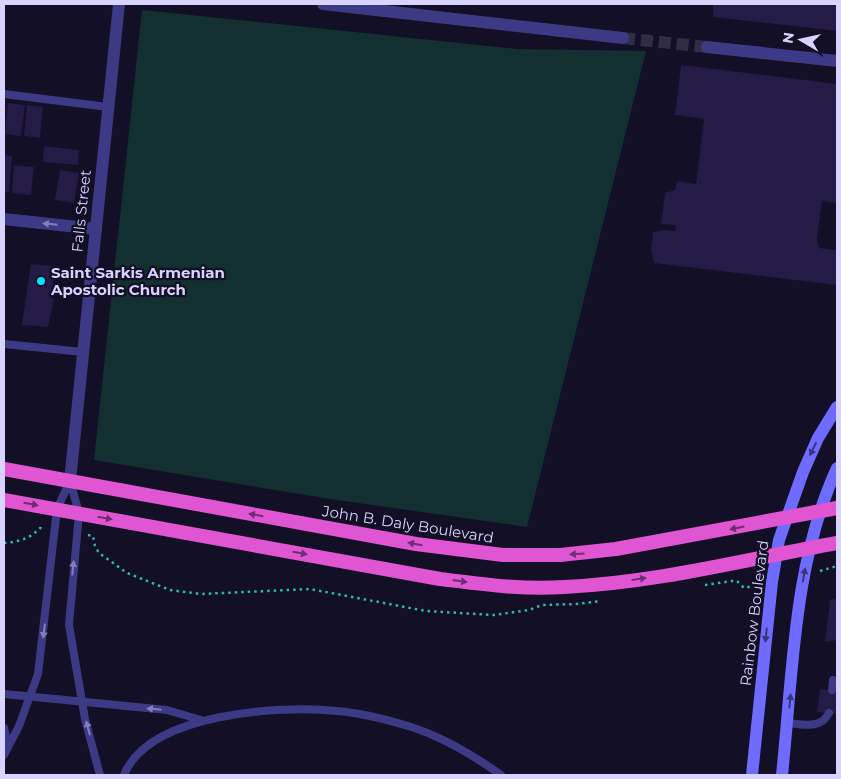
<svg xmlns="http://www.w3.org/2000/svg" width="841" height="779" font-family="Montserrat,sans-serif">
	<rect width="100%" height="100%" fill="#130f26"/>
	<path fill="#12302f" d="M142 10 518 49 646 51 527 527 330 499 94 460Z"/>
	<g fill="#241b47">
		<path d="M713 4H837V31L713 17Z"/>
		<path d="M681 65 837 84V203L822 201 817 239 819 248 837 250V285L654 263 651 249 653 232 664 230 676 231 675 225 661 224 665 193 675 190 677 181 696 184 704 119 675 115Z"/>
		<path d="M8 103 25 105 21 136 5 134Z"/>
		<path d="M27 105 43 107 40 138 24 136Z"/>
		<path d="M44 146 79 150 78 165 43 162Z"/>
		<path d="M4 155 12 156 9 192H4Z"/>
		<path d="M14 165 34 167 31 195 12 193Z"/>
		<path d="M60 170 79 173 74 203 55 200Z"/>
		<path d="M31 264 55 266 51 298 54 299 48 327 22 325Z"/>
		<path d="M837 598V640L825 642 830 600Z"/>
		<path d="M820 689 837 691V714L817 712Z"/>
	</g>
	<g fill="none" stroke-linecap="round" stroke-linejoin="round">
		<path stroke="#312d47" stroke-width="12" stroke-dasharray="12 6" stroke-linecap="butt" d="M623 38 707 47"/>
		<g stroke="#2fb8b0" stroke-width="2.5" stroke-dasharray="2.5 4" stroke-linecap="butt">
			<path d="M88 535 93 536 95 546 99 553 127 573 170 590 201 594 310 589 426 611 494 615 529 610 542 605 577 604 601 601"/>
			<path d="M4 543C17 542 30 539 40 528L43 529"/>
			<path d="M820 571 837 566"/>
			<path d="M705 585 732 581H737L744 588 758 585"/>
		</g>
		<g stroke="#3d3a85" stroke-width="8">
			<path d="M4 94 108 107"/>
			<path d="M4 344 83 352"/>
			<path d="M70 481 79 513 69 625 85 719 100 775"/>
			<path d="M832 690 833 680"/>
			<path d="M4 694 167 710 201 720"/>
			<path d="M787 723C804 724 820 730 829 713"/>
			<path d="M4 728 8 745"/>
			<path d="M4 755 19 726 38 674 57 509 70 481"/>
			<path d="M124 775C149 713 279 705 337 711 361 713 385 719 408 726 441 736 473 755 501 775"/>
		</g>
		<g stroke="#3d3a85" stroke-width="12">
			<path d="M323 4 623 38"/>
			<path d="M707 47 837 61"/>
			<path d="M4 219 96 229"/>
		</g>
		<path stroke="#3d3a85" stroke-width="12" d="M70 481 119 4"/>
		<g stroke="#6f6bff" stroke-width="12">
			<path d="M752 775 772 582 779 540 803 472 818 438 837 407"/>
			<path d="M782 775C793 672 793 564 837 468"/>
		</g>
		<g stroke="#e055d1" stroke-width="14">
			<path d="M4 469 416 544 503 555H560L616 549 837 508"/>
			<path d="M4 500 440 579C481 584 523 590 564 587 656 583 747 559 837 543"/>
		</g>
	</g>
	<defs><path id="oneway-solid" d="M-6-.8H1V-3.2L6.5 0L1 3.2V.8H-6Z" transform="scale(1.25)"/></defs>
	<g fill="#837fbc">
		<use href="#oneway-solid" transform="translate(50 224) rotate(-174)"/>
		<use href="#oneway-solid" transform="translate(73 568) rotate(-84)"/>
		<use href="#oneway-solid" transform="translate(44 631) rotate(98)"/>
		<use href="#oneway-solid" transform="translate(154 709) rotate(-174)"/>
		<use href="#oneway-solid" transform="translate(88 728) rotate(-105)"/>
	</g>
	<g fill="#38347d">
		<use href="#oneway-solid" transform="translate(813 449) rotate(116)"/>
		<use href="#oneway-solid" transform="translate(804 575) rotate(-80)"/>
		<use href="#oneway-solid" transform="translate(766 635) rotate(96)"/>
		<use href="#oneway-solid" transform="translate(790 701) rotate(-84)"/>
	</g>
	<g fill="#6f2e73">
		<use href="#oneway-solid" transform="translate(31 504) rotate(10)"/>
		<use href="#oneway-solid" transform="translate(256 515) rotate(-170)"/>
		<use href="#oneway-solid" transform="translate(105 518) rotate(10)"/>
		<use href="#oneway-solid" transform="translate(737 528) rotate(169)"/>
		<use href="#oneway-solid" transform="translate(415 544) rotate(-170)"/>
		<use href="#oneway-solid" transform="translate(300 553) rotate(10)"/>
		<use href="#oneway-solid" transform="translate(577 554) rotate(176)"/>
		<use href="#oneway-solid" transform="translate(639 579) rotate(-8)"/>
		<use href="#oneway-solid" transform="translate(460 581) rotate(8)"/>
	</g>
	<circle fill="#00e5ff" stroke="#130f26" stroke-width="2" cx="41" cy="281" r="5"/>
	<g text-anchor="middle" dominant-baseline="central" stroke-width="4.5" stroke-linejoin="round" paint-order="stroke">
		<g font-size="15" fill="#d9d4ff" stroke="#130f26">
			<text transform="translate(81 211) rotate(-84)">Falls Street</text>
			<text transform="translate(408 524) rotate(9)">John B. Daly Boulevard</text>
			<text transform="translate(754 613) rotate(-83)">Rainbow Boulevard</text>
		</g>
		<g font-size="15" font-weight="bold" fill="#d9d4ff" stroke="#130f26" text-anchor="start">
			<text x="51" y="272">Saint Sarkis Armenian<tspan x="51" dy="17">Apostolic Church</tspan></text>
		</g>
	</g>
	<rect width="841" height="779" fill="none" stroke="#d9d4ff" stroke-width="10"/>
	<g transform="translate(801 40) rotate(279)" stroke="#130f26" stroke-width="4" paint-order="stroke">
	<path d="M0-4L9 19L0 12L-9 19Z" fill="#d9d4ff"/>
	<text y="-8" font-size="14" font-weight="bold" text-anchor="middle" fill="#d9d4ff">N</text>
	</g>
</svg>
